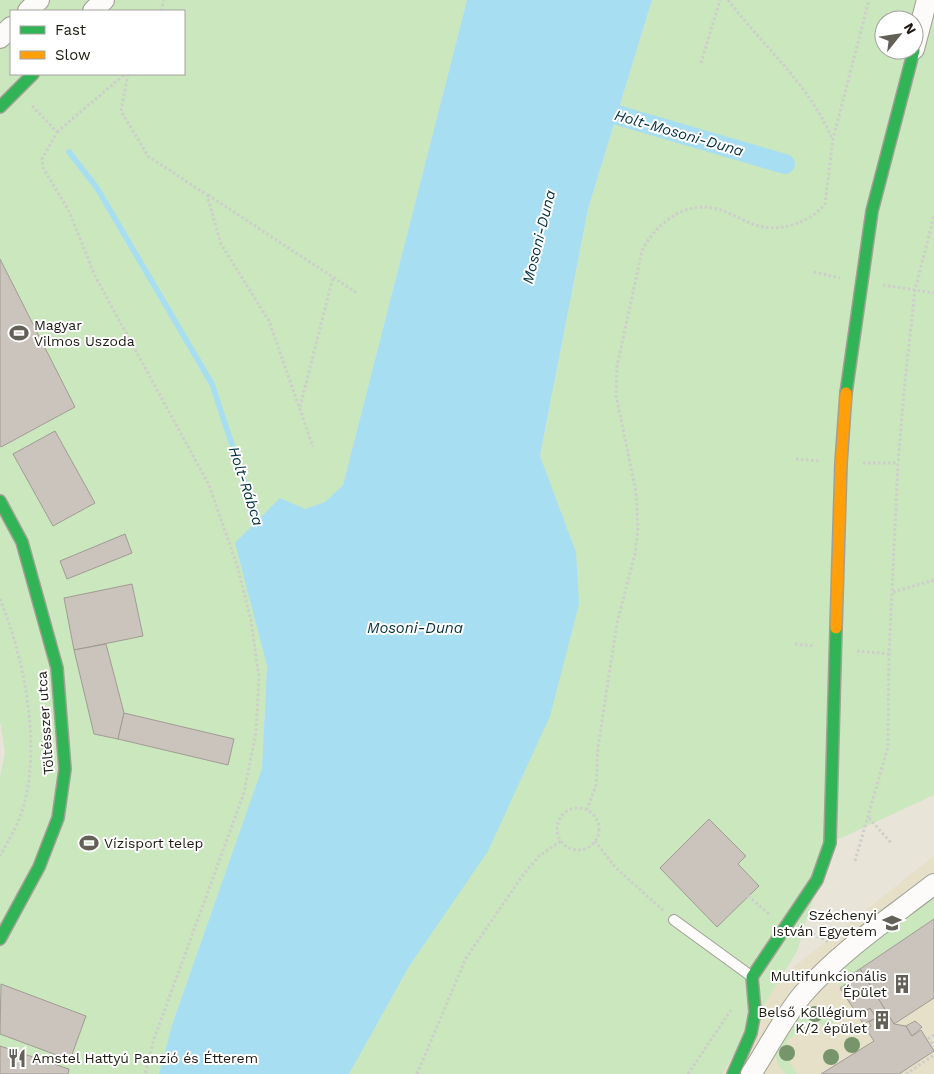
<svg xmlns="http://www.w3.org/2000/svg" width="934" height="1074" font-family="'Work Sans',sans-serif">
	<rect width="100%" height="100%" fill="#e8e4d7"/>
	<path fill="#e6e0c8" d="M934 856V1074H722L781 977Z"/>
	<g fill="#cae7be" fill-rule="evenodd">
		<path d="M0 0H467L343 485 325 502 305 509 236 543 267 666 262 768 172 1025 159 1074H0V777L5 753 0 721ZM11 11H184V74H11Z"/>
		<path d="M652 0H934V795L830 843 797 951 722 1074H349L410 965 576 552 540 457 588 209ZM884 20H914V50H884Z"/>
		<path d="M934 895V919L851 975 854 979 840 988 837 977 840 969Z"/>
		<path d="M810 1007 827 1012 833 1021V1026L828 1033 818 1021 786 1041 792 1053 787 1058 797 1074H785C781 1068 776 1063 776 1056 776 1044 800 1013 810 1007Z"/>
	</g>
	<path fill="#a8def2" d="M467 0H652L588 209 540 456 576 552 579 604 550 716 488 851 410 965 349 1074H159L172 1025 262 768 267 666 235 543 280 498 305 509 325 502 343 485Z"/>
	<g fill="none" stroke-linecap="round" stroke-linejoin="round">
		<path stroke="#a8def2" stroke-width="5.5" d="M69 152 97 188 212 384 259 527"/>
		<path stroke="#a8def2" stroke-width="20" d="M593 108 785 164"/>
	</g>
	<g fill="#cac4bc" stroke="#a29b94">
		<path d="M0 259 75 407 1 447 0 445Z"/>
		<path d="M55 431 95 503 53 526 13 454Z"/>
		<path d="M125 534 132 553 67 579 60 561Z"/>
		<path d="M132 584 143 636 74 650 64 598Z"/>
		<path d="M106 644 124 713 118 739 94 734 74 650Z"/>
		<path d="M124 713 234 739 228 765 118 739Z"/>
		<path d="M709 819 746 856 738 864 759 886 717 927 660 868Z"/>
		<path d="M934 919V998L894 1024 860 969Z"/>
		<path d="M860 969 894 1024 906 1026 912 1036 921 1030 934 1051 899 1074H821L874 1041 866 1029 871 1026 869 1022 876 1018 870 1008 863 1012 860 1008 855 1011 840 988 854 979 851 975Z"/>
		<path d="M1 984 86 1016 70 1060 0 1034Z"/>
		<path d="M870 1008 876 1018 863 1024 859 1017Z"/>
		<path d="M915 1021 922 1027 912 1036 906 1026Z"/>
		<path d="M0 1046 69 1069 68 1074H0Z"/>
	</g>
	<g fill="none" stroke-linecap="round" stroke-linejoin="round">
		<g stroke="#a29f95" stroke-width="12">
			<path id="lane" d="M674 920 751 976"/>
		</g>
		<g stroke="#a29f95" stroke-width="22">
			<g id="street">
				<path d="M28 11 39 0"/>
				<path d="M93 11 104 0"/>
				<path d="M0 38 11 27"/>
				<path d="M914 49 927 0"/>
				<path d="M751 1074C768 1048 783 1018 803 994 840 951 889 919 934 884"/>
			</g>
		</g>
		<g stroke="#a29f95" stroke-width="14">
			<g id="fast">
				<path d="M0 107 33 74"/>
				<path d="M846 393 872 211 914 50"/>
				<path d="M0 501 22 542 57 668 65 769 58 818 39 867 0 939"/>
				<path d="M733 1074 751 1033 755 1012 752 977 817 880 830 843 836 628"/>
			</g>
		</g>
		<g stroke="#a29f95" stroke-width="14">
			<path id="slow" d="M836 628 841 463 846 393"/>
		</g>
		<g stroke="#cececa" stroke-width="3" stroke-dasharray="2.5 2.5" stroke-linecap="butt">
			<path d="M728 0C763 46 810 85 832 139"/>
			<path d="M161 11 164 0"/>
			<path d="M701 63 720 0"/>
			<path d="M128 74 121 111 148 156 207 195 221 244 269 321 313 447"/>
			<path d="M32 106 57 132 42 159 43 168 69 211 95 276 209 485 237 565 251 620 259 678 256 732 244 793 154 1039 145 1074"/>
			<path d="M57 132 125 74"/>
			<path d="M208 195 357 293"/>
			<path d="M814 272 840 278"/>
			<path d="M883 285 934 293"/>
			<path d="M300 407 333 277"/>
			<path d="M796 459 820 461"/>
			<path d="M863 463H898"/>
			<path d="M893 592 934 580"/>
			<path d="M0 599C24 658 40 738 25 801 21 819 9 840 0 856"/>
			<path d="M795 644 814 646"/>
			<path d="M857 651 889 654"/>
			<circle cx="578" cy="829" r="21"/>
			<path d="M587 810 596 785 598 747 617 623 635 554 638 528 636 492 616 395 617 366 642 251C654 226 682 202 712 208 728 210 743 222 759 226 781 232 811 222 825 204L833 139 869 0"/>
			<path d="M869 818 892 844"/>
			<path d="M595 841 616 868 665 912"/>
			<path d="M855 861 888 747 889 654 898 463 905 381 915 290 934 216"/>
			<path d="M748 896 769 914"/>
			<path d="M808 932 830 942"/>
			<path d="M934 1035 929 1038 934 1047"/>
			<path d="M417 1074 466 958 523 875 539 856 561 841"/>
			<path d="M688 1074 731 1010"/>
			<path d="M906 1074 934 1055"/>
		</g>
		<use href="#lane" stroke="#fcfbf9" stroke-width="10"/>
		<use href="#street" stroke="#fcfbf9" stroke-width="20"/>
		<use href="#fast" stroke="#30b455" stroke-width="11"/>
		<use href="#slow" stroke="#ff9f0a" stroke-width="11"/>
	</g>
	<g fill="#77956b">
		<circle cx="815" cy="1014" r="8"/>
		<circle cx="852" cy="1045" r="8"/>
		<circle cx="787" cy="1053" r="8"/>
		<circle cx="831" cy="1057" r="8"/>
	</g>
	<defs>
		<g id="stadium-bare" transform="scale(1.5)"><path d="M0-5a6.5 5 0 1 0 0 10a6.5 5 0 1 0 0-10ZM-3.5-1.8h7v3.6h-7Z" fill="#636157" stroke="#fff" stroke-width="2.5" paint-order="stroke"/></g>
		<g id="university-bare" transform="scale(1.5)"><path d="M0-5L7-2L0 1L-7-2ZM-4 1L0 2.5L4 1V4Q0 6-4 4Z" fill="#636157" stroke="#fff" stroke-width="2.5" paint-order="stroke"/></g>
		<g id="building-bare" transform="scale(1.5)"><path d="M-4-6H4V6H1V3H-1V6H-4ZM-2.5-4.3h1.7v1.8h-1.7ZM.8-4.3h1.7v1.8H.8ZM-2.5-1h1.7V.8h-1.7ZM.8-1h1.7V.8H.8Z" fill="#636157" stroke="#fff" stroke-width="2.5" paint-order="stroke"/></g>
		<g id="restaurant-bare" transform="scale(1.5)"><path d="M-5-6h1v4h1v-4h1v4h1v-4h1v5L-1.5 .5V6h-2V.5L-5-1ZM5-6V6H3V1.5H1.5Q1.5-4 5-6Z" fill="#636157" stroke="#fff" stroke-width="2.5" paint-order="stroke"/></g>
	</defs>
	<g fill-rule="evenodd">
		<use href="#stadium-bare" x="19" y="333"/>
		<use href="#stadium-bare" x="89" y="843"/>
		<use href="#university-bare" x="892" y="923"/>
		<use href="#building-bare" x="902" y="984"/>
		<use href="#building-bare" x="882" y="1020"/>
		<use href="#restaurant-bare" x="17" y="1058"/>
	</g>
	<g text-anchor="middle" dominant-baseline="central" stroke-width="4" stroke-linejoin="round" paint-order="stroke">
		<g font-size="14" fill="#1c1a12" stroke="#fff" text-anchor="start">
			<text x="34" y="325">Magyar<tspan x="34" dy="16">Vilmos Uszoda</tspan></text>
			<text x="104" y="843">Vízisport telep</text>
			<text x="877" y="915" text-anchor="end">Széchenyi<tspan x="877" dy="16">István Egyetem</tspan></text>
			<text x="887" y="976" text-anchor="end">Multifunkcionális<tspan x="887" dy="16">Épület</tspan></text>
			<text x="867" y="1012" text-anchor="end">Belső Kollégium<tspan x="867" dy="16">K/2 épület</tspan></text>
			<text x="32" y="1058">Amstel Hattyú Panzió és Étterem</text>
		</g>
		<g font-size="14" fill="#1c1a12" stroke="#fff">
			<text transform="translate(45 723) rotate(-94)">Töltésszer utca</text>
		</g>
		<g font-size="15" font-style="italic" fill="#003040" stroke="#fff">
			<text transform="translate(679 133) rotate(16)">Holt-Mosoni-Duna</text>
			<text transform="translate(539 237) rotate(-76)">Mosoni-Duna</text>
			<text transform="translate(246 486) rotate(72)">Holt-Rábca</text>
			<text x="415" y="628">Mosoni-Duna</text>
		</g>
	</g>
	<rect x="10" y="10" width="175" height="65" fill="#ffffff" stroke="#a4a3a0"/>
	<rect x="20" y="26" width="25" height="8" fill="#30b455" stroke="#a4a3a0"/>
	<text x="55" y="35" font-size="15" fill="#1c1a12">Fast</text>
	<rect x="20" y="51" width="25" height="8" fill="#ff9f0a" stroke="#a4a3a0"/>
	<text x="55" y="60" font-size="15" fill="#1c1a12">Slow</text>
	<g transform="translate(899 35) rotate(60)"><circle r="24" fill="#ffffff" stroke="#a4a3a0"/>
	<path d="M0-4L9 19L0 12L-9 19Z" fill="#636157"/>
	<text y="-8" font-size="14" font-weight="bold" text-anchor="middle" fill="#1c1a12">N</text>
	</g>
</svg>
